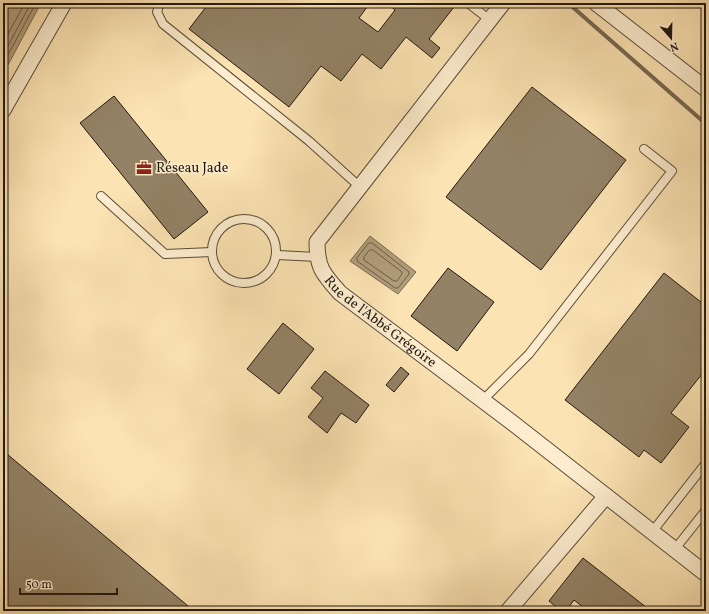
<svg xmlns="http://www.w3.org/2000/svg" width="709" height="614" font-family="Vollkorn,serif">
	<rect width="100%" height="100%" fill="#fce3b3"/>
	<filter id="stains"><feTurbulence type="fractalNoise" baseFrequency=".005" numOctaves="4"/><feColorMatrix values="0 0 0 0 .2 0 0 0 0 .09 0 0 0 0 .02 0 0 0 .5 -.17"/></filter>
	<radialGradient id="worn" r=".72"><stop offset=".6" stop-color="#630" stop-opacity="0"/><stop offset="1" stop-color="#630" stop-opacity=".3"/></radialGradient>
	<g fill="#b29e7c" stroke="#786951">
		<path d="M3 3H41L8 65 3 70Z"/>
		<path d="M370 236 416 272 398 294 350 261Z"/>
	</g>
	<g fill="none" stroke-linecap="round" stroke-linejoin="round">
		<g stroke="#6a5c46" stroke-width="1">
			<path d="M3 43 25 3"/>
			<path d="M3 55 31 3"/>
			<path d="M3 64 36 3"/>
			<path d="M369 243H372L409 272V274L398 288H395L357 261V258Z"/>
			<path d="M370 250H373L402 272V274L397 281H394L364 260V257Z"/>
		</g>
		<path stroke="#786951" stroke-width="4" d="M568 3 706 124"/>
	</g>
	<g fill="#938265" stroke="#221910">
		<path d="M209 3H370L359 18 378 32 395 10 387 3H448L454 7 429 39 440 48 432 58 406 37 381 69 362 54 341 81 321 66 289 107 189 29Z"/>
		<path d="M532 87 626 160 541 270 446 197Z"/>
		<path d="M114 96 208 212 174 239 80 123Z"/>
		<path d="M448 268 494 302 457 351 411 316Z"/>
		<path d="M664 273 706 306V369L671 413 689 427 661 463 644 450 639 457 565 400Z"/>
		<path d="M283 323 314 349 279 394 247 369Z"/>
		<path d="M401 367 409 374 394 392 386 385Z"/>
		<path d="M325 371 369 405 356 423 341 413 327 433 308 417 323 398 311 388Z"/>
		<path d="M7 454 194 611H3V459Z"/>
		<path d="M583 558 651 611H588L574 600 566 611H561L549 601Z"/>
	</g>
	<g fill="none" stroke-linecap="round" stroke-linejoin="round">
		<g stroke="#584c39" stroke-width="10">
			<g id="lane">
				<path d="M160 3 157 12 163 24 309 141 360 187"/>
				<path d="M468 3 490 20"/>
				<path d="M101 196 165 254 212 252"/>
				<circle cx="244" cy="251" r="32"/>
				<path d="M277 255 317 257"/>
				<path d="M483 400 529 354 672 171 644 149"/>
				<path d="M652 532 706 463"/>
				<path d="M675 549 706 510"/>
			</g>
		</g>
		<g stroke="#584c39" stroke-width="17">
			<g id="street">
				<path id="s1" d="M503 3 317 242C317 268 323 274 340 293L514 424 706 574"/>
				<path d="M596 3 706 89"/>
				<path d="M3 110 64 3"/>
				<path d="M508 611 606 496"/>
			</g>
		</g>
		<use href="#lane" stroke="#fdedce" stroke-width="8"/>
		<use href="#street" stroke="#fdedce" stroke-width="15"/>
	</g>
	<defs>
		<g id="office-bare" transform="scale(1.2)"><path d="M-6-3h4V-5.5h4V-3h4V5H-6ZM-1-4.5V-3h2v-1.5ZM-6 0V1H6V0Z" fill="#8f2418" stroke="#fdedce" stroke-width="2.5" paint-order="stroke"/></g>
	</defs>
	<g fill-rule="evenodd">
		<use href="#office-bare" x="144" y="168"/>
	</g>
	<g text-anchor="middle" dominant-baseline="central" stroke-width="3" stroke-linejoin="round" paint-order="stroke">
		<g font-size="14" fill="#221910" stroke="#fdedce" text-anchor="start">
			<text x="156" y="168">Réseau Jade</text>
		</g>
		<g font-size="14" fill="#221910" stroke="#fdedce">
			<text stroke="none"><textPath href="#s1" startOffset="410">Rue de l'Abbé Grégoire</textPath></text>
		</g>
	</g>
	<rect width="709" height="614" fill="none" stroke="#fce3b3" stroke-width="16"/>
	<rect x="4" y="4" width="701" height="606" fill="none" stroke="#221910" stroke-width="2"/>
	<rect x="8" y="8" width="693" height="598" fill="none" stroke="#221910"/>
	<g transform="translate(671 38) rotate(160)" stroke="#fdedce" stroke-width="3" paint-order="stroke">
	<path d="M0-3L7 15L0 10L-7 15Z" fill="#221910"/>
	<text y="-6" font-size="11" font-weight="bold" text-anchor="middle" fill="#221910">N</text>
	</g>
	<path d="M20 588v6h97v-6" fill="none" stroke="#221910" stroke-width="2"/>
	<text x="26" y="588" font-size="12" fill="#221910" stroke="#fdedce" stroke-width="3" paint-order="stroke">50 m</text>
	<rect width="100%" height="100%" filter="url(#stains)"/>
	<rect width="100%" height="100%" fill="url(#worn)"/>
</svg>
